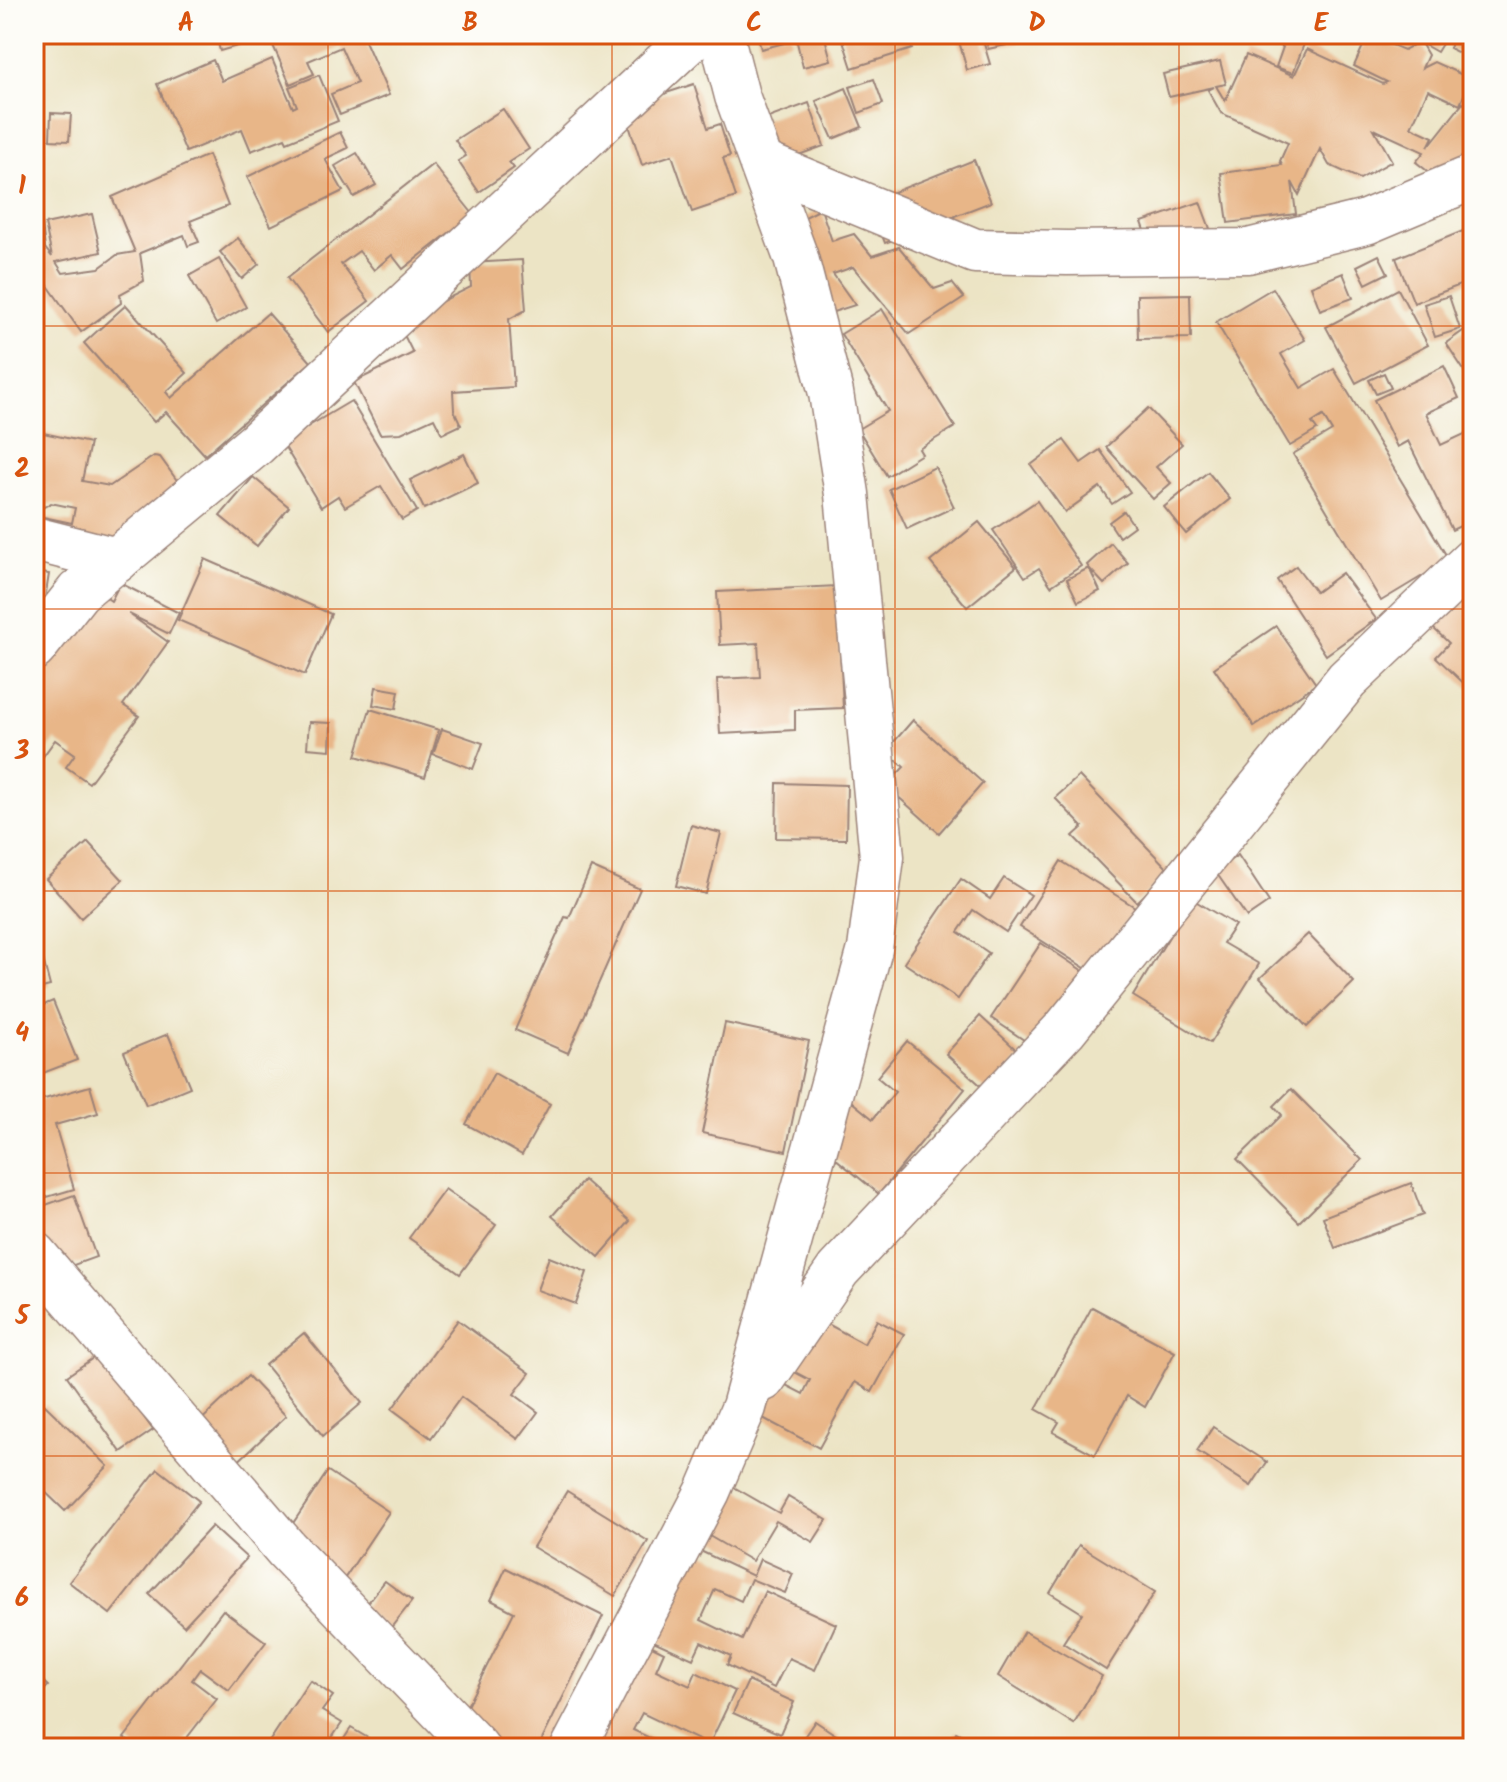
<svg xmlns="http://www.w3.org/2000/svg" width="1507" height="1782" font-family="Kalam,sans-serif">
	<rect width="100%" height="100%" fill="#fdfcf7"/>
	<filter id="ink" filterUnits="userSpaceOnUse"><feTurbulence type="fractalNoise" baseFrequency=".0125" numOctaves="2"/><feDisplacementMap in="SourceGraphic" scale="16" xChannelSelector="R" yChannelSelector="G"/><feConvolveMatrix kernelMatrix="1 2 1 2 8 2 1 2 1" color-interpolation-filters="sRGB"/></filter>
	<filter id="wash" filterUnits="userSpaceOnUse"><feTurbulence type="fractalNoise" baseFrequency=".006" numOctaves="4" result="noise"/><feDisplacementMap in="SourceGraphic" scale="32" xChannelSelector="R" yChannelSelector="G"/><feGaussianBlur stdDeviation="1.8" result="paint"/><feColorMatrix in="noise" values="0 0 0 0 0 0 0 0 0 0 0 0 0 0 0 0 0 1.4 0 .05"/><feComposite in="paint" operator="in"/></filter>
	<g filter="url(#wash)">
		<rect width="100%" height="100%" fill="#ece4c5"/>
		<g id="blocks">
			<g fill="#e8b688">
				<path d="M216 34H264L265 38 220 51Z"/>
				<path d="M268 34H362L389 95 340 115 331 94 357 83 341 47 308 61 314 74 290 84Z"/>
				<path d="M625 34H658L630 45Z"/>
				<path d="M757 34H790L792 41 761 49Z"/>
				<path d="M795 34H824L831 60 803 67Z"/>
				<path d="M841 34H907L912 49 852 68Z"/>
				<path d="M957 34H981L990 64 967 70Z"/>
				<path d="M985 34H1018L1020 42 988 49Z"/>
				<path d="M1273 34 1307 36 1293 73 1276 67 1283 47 1270 42Z"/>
				<path d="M1421 34H1448L1437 52 1421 43 1428 55 1422 68 1434 62 1467 77 1473 73 1460 105 1428 90 1411 127 1433 137 1428 147 1463 103 1473 111V202L1470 205 1416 162 1424 152 1374 129 1392 161 1360 179 1329 165 1320 149 1299 195 1292 182 1296 214 1228 223 1221 173 1282 165 1280 161 1288 143 1221 113 1208 90 1214 87 1169 97 1163 74 1220 61 1226 84 1216 86 1225 101 1246 55 1294 76 1307 49 1383 84 1387 82 1354 66 1368 35 1404 50 1419 42Z"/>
				<path d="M1455 34H1473V60L1449 48Z"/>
				<path d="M272 59 293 108 297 106 289 87 319 75 338 121 287 142 285 138 251 151 242 129 186 152 157 84 213 60 222 81Z"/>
				<path d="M874 79 883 104 859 113 850 87Z"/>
				<path d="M694 84 708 128 720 124 730 156 723 158 736 197 692 212 672 155 642 165 623 107Z"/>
				<path d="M846 88 862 127 833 139 816 101Z"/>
				<path d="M809 103 824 146 773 164 757 122Z"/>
				<path d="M503 109 529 149 509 162 514 168 479 192 458 161 466 156 455 140Z"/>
				<path d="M51 113 71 114 69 141 50 140Z"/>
				<path d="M340 132 348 148 325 159 343 191 271 226 247 177Z"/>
				<path d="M357 153 376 185 354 197 335 166Z"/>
				<path d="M208 155 228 206 190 221 199 242 188 246 184 235 140 253 144 281 120 294 121 303 81 332 34 266V213L42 224 45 248 52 257 45 224 92 214 101 252 56 262 63 273 99 268 117 255 135 252 112 197Z"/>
				<path d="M974 160 991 202 885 243 869 202Z"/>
				<path d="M433 164 473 214 403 269 392 255 374 270 359 251 341 264 369 301 328 332 287 278Z"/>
				<path d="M1200 202 1215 242 1157 263 1142 222Z"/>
				<path d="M821 209 832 241 854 234 872 256 899 247 934 289 952 283 964 298 909 334 853 267 833 274 855 305 830 313 799 220Z"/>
				<path d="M1473 227V280L1414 303 1396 258Z"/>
				<path d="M238 238 259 264 242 279 220 252Z"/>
				<path d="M1379 255 1388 273 1366 284 1357 266Z"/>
				<path d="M219 259 246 307 216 324 189 276Z"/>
				<path d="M522 260 526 310 509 319 514 387 453 391 454 410 461 425 442 434 434 418 401 433 380 434 354 382 413 353 398 323 471 287 470 263Z"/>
				<path d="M1343 273 1353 298 1320 310 1311 286Z"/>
				<path d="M1273 288 1305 340 1281 354 1301 388 1334 369 1449 560 1381 601 1293 454 1332 431 1323 416 1312 423 1317 430 1290 446 1216 322Z"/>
				<path d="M1398 289 1428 345 1356 383 1326 327Z"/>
				<path d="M1190 294 1191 338 1138 339 1137 295Z"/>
				<path d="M1449 296 1460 329 1435 337 1424 304Z"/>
				<path d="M126 305 187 373 166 392 171 398 268 313 311 362 205 455 166 412 154 422 84 343Z"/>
				<path d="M882 309 955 427 919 449 922 454 887 476 858 429 888 411 841 334Z"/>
				<path d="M1473 324V379L1471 381 1446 343Z"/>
				<path d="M1444 366 1459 398 1426 413 1441 445 1473 430V520L1452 530 1408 441 1397 447 1374 400Z"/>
				<path d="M1384 373 1391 388 1376 394 1369 380Z"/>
				<path d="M351 401 417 511 402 520 381 486 345 507 338 496 321 507 282 442Z"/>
				<path d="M1148 408 1182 444 1156 467 1171 483 1153 499 1106 447Z"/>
				<path d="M34 431 90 443 82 481 110 486 154 456 160 457 181 486 117 543 34 542V515L72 523 75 508 51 503 44 507 34 496Z"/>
				<path d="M1064 440 1081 463 1100 450 1130 492 1112 504 1100 487 1065 512 1031 465Z"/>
				<path d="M464 454 478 483 424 509 410 480Z"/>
				<path d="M935 467 954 507 907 529 889 489Z"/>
				<path d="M1208 472 1230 499 1186 534 1164 507Z"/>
				<path d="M253 477 289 507 257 546 220 516Z"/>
				<path d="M1037 501 1081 566 1051 586 1039 568 1025 577 993 530Z"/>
				<path d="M1124 511 1134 526 1119 537 1109 522Z"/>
				<path d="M979 522 1016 567 967 607 930 562Z"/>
				<path d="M1111 543 1128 563 1104 584 1089 568 1100 591 1078 602 1067 579 1089 568 1087 565Z"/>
				<path d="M205 559 331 614 305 675 178 620Z"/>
				<path d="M1296 566 1316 592 1342 573 1376 619 1326 655 1277 580Z"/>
				<path d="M34 572 49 574 41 624 34 623Z"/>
				<path d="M120 583 179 613 169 634 129 614 168 642 123 705 139 716 89 783 66 767 75 754 55 740 34 769V678L97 591 111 601Z"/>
				<path d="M837 586 843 708 795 710V730L720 734 717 679 760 677 758 643 720 645 717 592Z"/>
				<path d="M1459 600 1473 613V692L1436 657 1449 643 1433 628Z"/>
				<path d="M1276 626 1316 684 1254 726 1214 668Z"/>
				<path d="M376 687 399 691 396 709 373 705Z"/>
				<path d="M370 709 439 730 425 777 356 756Z"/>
				<path d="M913 720 983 783 939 833 886 786 904 767 886 751Z"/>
				<path d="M309 722 331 723 330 750 307 748Z"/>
				<path d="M442 729 483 743 473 769 433 754Z"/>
				<path d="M1079 776 1170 871 1137 902 1073 836 1083 827 1055 798Z"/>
				<path d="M777 783 847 785 846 839 776 838Z"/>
				<path d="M691 825 721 833 706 894 676 886Z"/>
				<path d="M88 842 123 880 81 918 46 879Z"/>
				<path d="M1238 855 1269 902 1247 917 1215 871Z"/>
				<path d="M1061 861 1135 907 1093 973 1020 927Z"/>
				<path d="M591 867 640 889 568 1053 515 1030 565 917 569 918Z"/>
				<path d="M1004 878 1031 895 1006 932 973 910 958 932 989 953 958 999 904 963 961 879 990 899Z"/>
				<path d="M1192 899 1235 925 1223 943 1259 964 1210 1043 1133 996Z"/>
				<path d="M1308 934 1354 982 1307 1027 1260 978Z"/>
				<path d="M1041 943 1083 971 1033 1046 991 1018Z"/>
				<path d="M43 959 50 986 34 990V962Z"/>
				<path d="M53 1001 77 1060 43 1073 34 1051V1009Z"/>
				<path d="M980 1016 1022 1055 988 1092 946 1054Z"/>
				<path d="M725 1023 809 1041 786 1151 702 1133Z"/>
				<path d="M168 1034 190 1087 146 1105 124 1052Z"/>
				<path d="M907 1041 965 1089 879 1194 818 1144 852 1102 873 1119 895 1092 877 1077Z"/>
				<path d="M494 1073 550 1104 522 1155 466 1124Z"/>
				<path d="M90 1086 98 1113 55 1125 74 1189 34 1201V1102Z"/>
				<path d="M1291 1089 1362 1160 1299 1222 1237 1159 1282 1115 1274 1106Z"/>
				<path d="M584 1180 630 1221 599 1257 552 1216Z"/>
				<path d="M1411 1183 1423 1215 1335 1248 1323 1217Z"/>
				<path d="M445 1189 496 1225 460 1274 409 1238Z"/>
				<path d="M74 1195 96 1257 43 1276 34 1251V1209Z"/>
				<path d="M549 1257 587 1272 576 1304 537 1290Z"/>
				<path d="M1092 1307 1175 1352 1145 1407 1127 1396 1095 1455 1053 1432 1059 1422 1036 1409Z"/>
				<path d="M815 1317 864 1344 877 1320 904 1334 872 1392 855 1382 819 1448 761 1417 780 1382 803 1394 810 1380 787 1368Z"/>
				<path d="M458 1320 530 1373 514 1394 538 1412 518 1439 461 1397 431 1438 392 1409Z"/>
				<path d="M304 1333 362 1403 323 1436 265 1365Z"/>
				<path d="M99 1354 153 1430 121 1452 67 1376Z"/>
				<path d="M248 1376 286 1416 231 1468 193 1428Z"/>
				<path d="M45 1405 108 1466 65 1511 34 1481V1416Z"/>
				<path d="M1213 1427 1267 1462 1251 1486 1197 1451Z"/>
				<path d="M158 1469 199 1501 110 1614 69 1582Z"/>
				<path d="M328 1471 389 1512 330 1600 269 1559Z"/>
				<path d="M732 1486 779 1513 788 1497 827 1520 813 1542 776 1521 752 1561 704 1533Z"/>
				<path d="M567 1491 648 1541 615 1596 533 1547Z"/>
				<path d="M212 1526 247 1558 184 1626 149 1594Z"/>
				<path d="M1079 1545 1155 1592 1106 1670 1063 1643 1082 1613 1050 1593Z"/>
				<path d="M694 1548 753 1576 760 1559 793 1574 785 1593 751 1579 741 1601 715 1589 701 1620 742 1640 765 1591 836 1624 815 1670 789 1658 774 1688 727 1665 731 1656 701 1642 693 1659 651 1640Z"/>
				<path d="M506 1568 603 1616 538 1748H446L514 1612 491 1600Z"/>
				<path d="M385 1581 412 1601 389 1630 363 1609Z"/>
				<path d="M223 1610 266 1642 229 1690 200 1669 192 1680 217 1699 179 1748H136L124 1738Z"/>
				<path d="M1024 1631 1102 1676 1074 1724 998 1676Z"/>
				<path d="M640 1640 664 1652 656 1670 690 1686 696 1672 735 1691 709 1745 642 1713 633 1730 671 1748H589Z"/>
				<path d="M34 1673 48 1686 34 1701Z"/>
				<path d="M310 1680 333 1696 322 1711 342 1723 325 1748H265Z"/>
				<path d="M748 1681 794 1702 780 1734 733 1713Z"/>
				<path d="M815 1721 839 1737 832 1748H814L802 1740Z"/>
				<path d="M351 1728 373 1741 368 1748H338Z"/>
				<path d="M956 1732 988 1748H948Z"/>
			</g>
		</g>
	</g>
	<g filter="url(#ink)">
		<use href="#blocks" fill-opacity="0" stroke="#9b8278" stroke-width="2"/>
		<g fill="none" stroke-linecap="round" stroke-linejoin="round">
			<g stroke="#9b8278" stroke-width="47">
				<g id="minor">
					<path d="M762 163 975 251 1067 253 1248 251 1366 222 1473 177"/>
					<path d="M34 539 117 560"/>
					<path d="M34 648 78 592 256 444 696 34"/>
					<path d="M34 1254 286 1549 477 1748"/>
					<path d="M763 1379 838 1270 1065 1029 1347 680 1473 560"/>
					<path d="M573 1748 708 1491 744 1407 870 949 882 857 847 494 831 393 796 258 737 96 721 34"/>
				</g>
			</g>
			<use href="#minor" stroke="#fff" stroke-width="44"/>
		</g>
	</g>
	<path fill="none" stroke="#d8530f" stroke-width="2" stroke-opacity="0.55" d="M328 34V1748M612 34V1748M895 34V1748M1179 34V1748M34 326H1473M34 609H1473M34 891H1473M34 1173H1473M34 1456H1473"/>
	<rect width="1507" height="1782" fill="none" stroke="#fdfcf7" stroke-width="88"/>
	<rect x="44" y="44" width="1419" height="1694" fill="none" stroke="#d8530f" stroke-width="3"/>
	<g font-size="26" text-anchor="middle" font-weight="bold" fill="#d8530f">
		<text x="186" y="31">A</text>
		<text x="470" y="31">B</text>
		<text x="754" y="31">C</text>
		<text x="1037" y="31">D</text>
		<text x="1321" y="31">E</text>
		<text x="22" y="194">1</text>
		<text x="22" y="477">2</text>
		<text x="22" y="759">3</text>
		<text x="22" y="1041">4</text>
		<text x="22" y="1324">5</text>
		<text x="22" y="1606">6</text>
	</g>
</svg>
